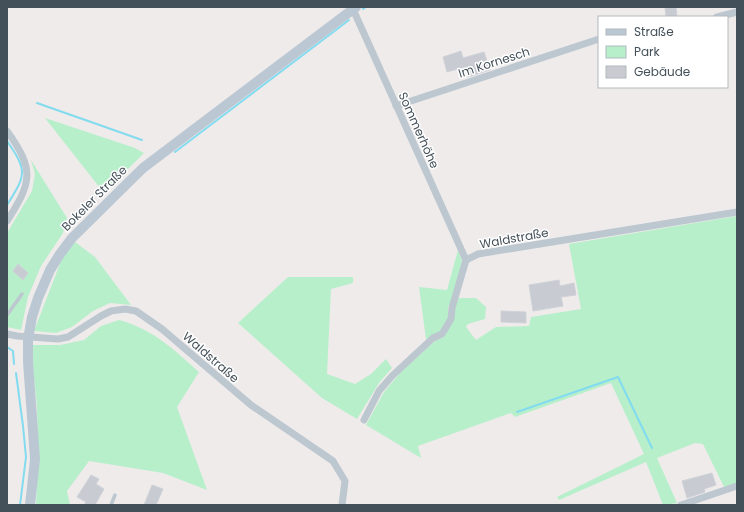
<svg xmlns="http://www.w3.org/2000/svg" width="744" height="512" font-family="Poppins,sans-serif">
	<rect width="100%" height="100%" fill="#efebeb"/>
	<g fill="#b7efcb">
		<path d="M45 118 135 148 144 153 104 193Z"/>
		<path d="M31 160 67 218 63 233 41 266 28 297 21 330 7 327V233L32 191 35 174Z"/>
		<path d="M737 216V484L724 487 703 444 695 443 657 458 677 503 663 505 646 462 559 500 557 497 644 454 611 383 515 417 511 413 418 446 421 458 366 425 384 392 400 373 435 341 444 337 453 321 454 309 459 298H476L486 307 485 319 468 324 466 327 476 340 496 327 529 326 531 317 581 309 569 244Z"/>
		<path d="M75 242 95 257 131 305 110 303 93 311 72 327 56 333 34 331 63 256Z"/>
		<path d="M458 250 462 261 454 299 448 307V318L440 333 426 339 419 287 447 290Z"/>
		<path d="M288 277H353V283L331 289 327 374 355 384 371 374 386 359 392 368 379 383 357 419 322 398 238 323Z"/>
		<path d="M119 320C153 329 173 349 199 372L177 407 207 490 163 473 89 461 67 491 70 505H36C38 473 38 441 37 409 36 387 31 367 33 345H60L84 340 101 326Z"/>
	</g>
	<g fill="none" stroke-linecap="round" stroke-linejoin="round">
		<g stroke="#82dbee" stroke-width="2">
			<path d="M363 9 366 7"/>
			<path d="M37 103 142 140"/>
			<path d="M7 141C28 171 26 175 7 205"/>
			<path d="M175 152 349 20"/>
			<path d="M7 347 13 351 14 364"/>
			<path d="M16 373 23 426 26 457 20 505"/>
			<path d="M517 412 618 377 652 448"/>
		</g>
	</g>
	<g fill="#c8cbd1" stroke="#cfd2d8">
		<path d="M665 7H676L677 17H666Z"/>
		<path d="M461 51 463 58 484 52 490 70 468 77 465 67 447 72 443 57Z"/>
		<path d="M18 264 28 273 23 280 13 271Z"/>
		<path d="M559 280 560 286 574 283 576 295 561 297 563 306 533 311 529 285Z"/>
		<path d="M501 311 526 312V323L501 322Z"/>
		<path d="M712 473 716 485 704 489 705 492 687 498 682 481Z"/>
		<path d="M91 475 99 479 96 484 104 489 95 505H84L86 502 77 497Z"/>
		<path d="M152 485 163 489 156 505H144Z"/>
	</g>
	<g fill="none" stroke-linecap="round" stroke-linejoin="round">
		<g stroke="#bcc7cf" stroke-width="3.5">
			<path d="M7 315 22 294"/>
			<path d="M111 505 115 495"/>
		</g>
		<g stroke="#bcc7cf" stroke-width="7">
			<path d="M352 7 466 260"/>
			<path d="M717 17 737 12"/>
			<path d="M396 106 599 39"/>
			<path d="M7 131C35 170 32 182 7 221"/>
			<path d="M7 334 17 336 58 339 68 337 101 316 111 311 125 309 136 311 162 329 251 405 333 461 345 481 342 505"/>
			<path d="M364 420 379 391 392 376 433 338 442 334 451 319 452 308 466 260 478 254 737 212"/>
			<path d="M681 505 737 486"/>
		</g>
		<path stroke="#bbc8d4" stroke-width="10" d="M30 505 35 459 28 362V339L32 317 38 298 50 270 60 254 72 238 143 168 356 7"/>
	</g>
	<g text-anchor="middle" dominant-baseline="central" stroke-width="3" stroke-linejoin="round" paint-order="stroke">
		<g font-size="12" fill="#445059" stroke="#fff">
			<text transform="translate(494 62) rotate(-18)">Im Kornesch</text>
			<text transform="translate(419 130) rotate(66)">Sommerhöhe</text>
			<text transform="translate(94 198) rotate(-45)">Bokeler Straße</text>
			<text transform="translate(514 238) rotate(-10)">Waldstraße</text>
			<text transform="translate(211 357) rotate(41)">Waldstraße</text>
		</g>
	</g>
	<rect width="744" height="512" fill="none" stroke="#445059" stroke-width="16"/>
	<rect x="598" y="16" width="130" height="72" fill="#ffffff" stroke="#b4b9bd"/>
	<rect x="606" y="29" width="20" height="6" fill="#bbc8d4" stroke="#b4b9bd"/>
	<text x="634" y="36" font-size="12" fill="#445059">Straße</text>
	<rect x="606" y="46" width="20" height="12" fill="#b7efcb" stroke="#b4b9bd"/>
	<text x="634" y="56" font-size="12" fill="#445059">Park</text>
	<rect x="606" y="66" width="20" height="12" fill="#c8cbd1" stroke="#b4b9bd"/>
	<text x="634" y="76" font-size="12" fill="#445059">Gebäude</text>
</svg>
